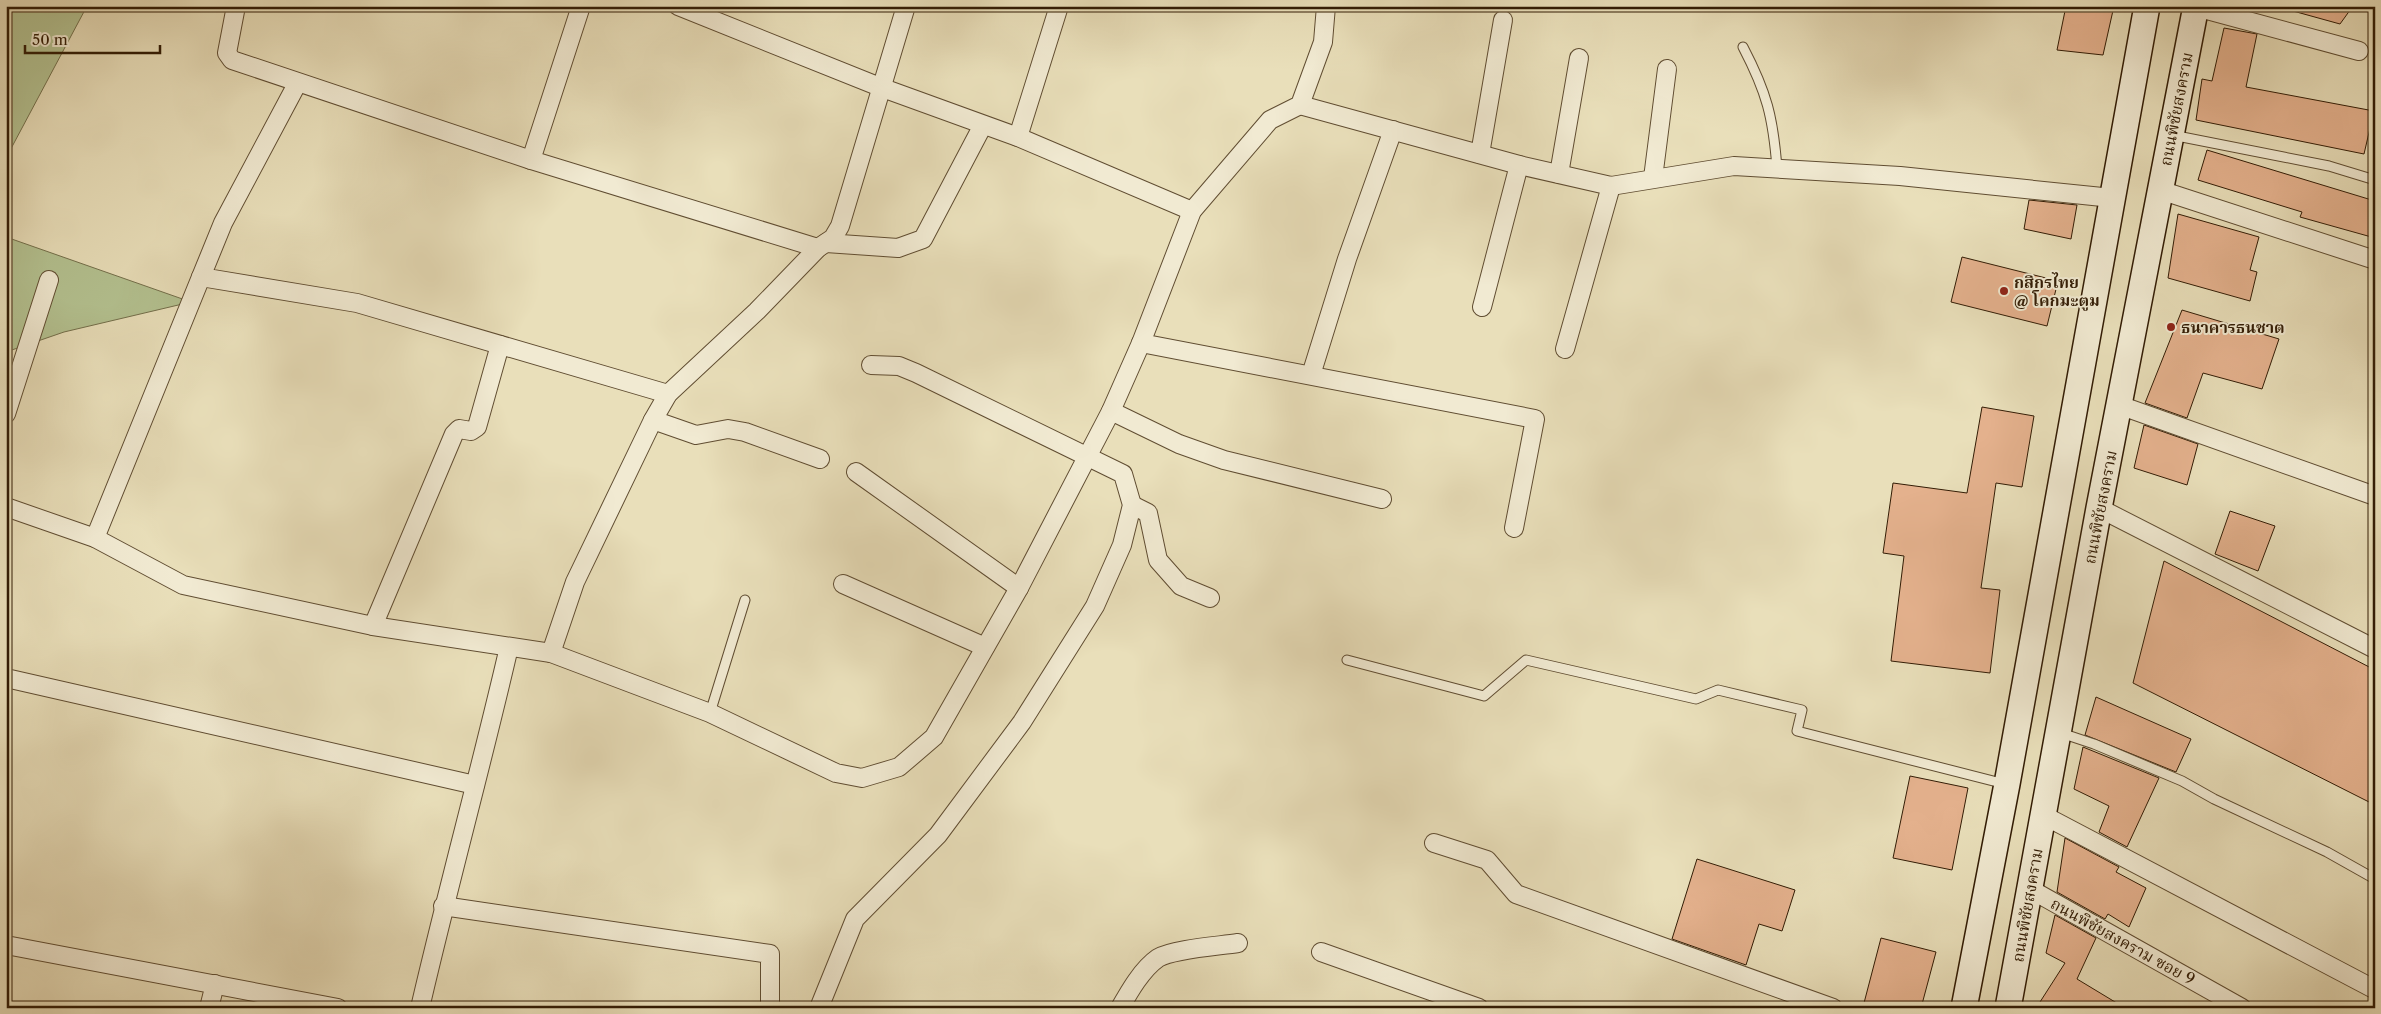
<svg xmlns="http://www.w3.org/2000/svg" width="2381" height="1014" font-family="'Libre Caslon Text','Noto Serif Thai',serif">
	<rect width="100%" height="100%" fill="#e9dfba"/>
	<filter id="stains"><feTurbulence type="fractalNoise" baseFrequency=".004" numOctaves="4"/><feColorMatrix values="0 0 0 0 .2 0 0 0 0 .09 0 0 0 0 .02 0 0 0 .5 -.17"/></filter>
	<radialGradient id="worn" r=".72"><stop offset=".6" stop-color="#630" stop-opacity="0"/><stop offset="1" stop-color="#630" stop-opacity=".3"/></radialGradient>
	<g fill="#b4c291" stroke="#736f4b">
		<path d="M6 6H87L6 158Z"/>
		<path d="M6 237 191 302 64 332 6 352Z"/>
	</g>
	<g fill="#e4b18d" stroke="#321c05">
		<path d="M2066 6H2114L2103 55 2057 50Z"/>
		<path d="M2293 6H2353L2340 24 2293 11Z"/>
		<path d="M2224 28 2257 34 2246 87 2374 111 2364 154 2196 120 2202 79 2212 81Z"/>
		<path d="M2207 150 2375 201V238L2300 217 2302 212 2198 180Z"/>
		<path d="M2029 200 2077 205 2071 239 2024 229Z"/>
		<path d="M2178 214 2259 237 2250 270 2257 272 2250 301 2168 278Z"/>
		<path d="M1962 257 2058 281 2047 326 1951 302Z"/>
		<path d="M2182 310 2279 339 2262 389 2203 373 2187 418 2145 403Z"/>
		<path d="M1982 407 2034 416 2022 487 1996 483 1981 588 2000 590 1990 673 1891 661 1904 556 1883 553 1893 483 1967 493Z"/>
		<path d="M2144 425 2198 444 2187 485 2134 468Z"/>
		<path d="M2230 511 2275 526 2258 571 2215 554Z"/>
		<path d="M2164 561 2375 670V805L2133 683Z"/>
		<path d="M2096 697 2191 739 2176 772 2085 735Z"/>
		<path d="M2083 747 2159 778 2127 847 2099 832 2109 806 2074 789Z"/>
		<path d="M1910 776 1968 788 1952 870 1893 858Z"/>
		<path d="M2065 838 2119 867 2116 872 2146 888 2129 927 2108 914 2105 919 2057 892Z"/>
		<path d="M1697 859 1795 890 1782 931 1759 924 1746 965 1672 939Z"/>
		<path d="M2055 915 2096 938 2077 979 2125 1008H2048L2040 1002 2065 963 2046 953Z"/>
		<path d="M1881 938 1936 952 1921 1008H1883L1864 1003Z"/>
	</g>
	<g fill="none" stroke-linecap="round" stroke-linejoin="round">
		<g stroke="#604d32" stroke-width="11">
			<g id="service">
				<path d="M1743 47C1767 93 1773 117 1777 168"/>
				<path d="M2172 135 2329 166 2375 180"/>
				<path d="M1347 660 1484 696 1526 660 1696 699 1718 690 1802 710 1797 731 2005 784"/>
				<path d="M710 713 745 600"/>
				<path d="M2061 733 2094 744 2182 781 2214 799 2327 852 2375 879"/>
			</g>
		</g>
		<g stroke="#604d32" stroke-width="20">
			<g id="minor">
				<path d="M236 6 227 53 232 60 531 160 818 248"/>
				<path d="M678 6 880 87 1018 137 1192 211"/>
				<path d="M2196 7 2359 51"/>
				<path d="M297 84 223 223 201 277 357 303 668 394"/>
				<path d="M1300 105 1519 165 1611 186 1734 166 1900 176 2112 198"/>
				<path d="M1018 137 1059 6"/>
				<path d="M1480 154 1503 20"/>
				<path d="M531 160 581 6"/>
				<path d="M1559 174 1579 58"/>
				<path d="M1653 178 1667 69"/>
				<path d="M2160 190 2375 260"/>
				<path d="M826 243 898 248 923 239 983 125"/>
				<path d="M1482 307 1519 165"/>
				<path d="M1141 343 1535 419 1514 528"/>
				<path d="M1565 349 1611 186"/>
				<path d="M1311 375 1347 259 1393 130"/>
				<path d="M2119 405 2375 496"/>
				<path d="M1111 411 1179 444 1224 460 1382 499"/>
				<path d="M6 414 49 280"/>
				<path d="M653 420 696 435 728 429 745 432 820 459"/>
				<path d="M856 472 1019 588"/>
				<path d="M1132 505 1148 513 1158 560 1181 586 1210 598"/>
				<path d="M6 507 95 538 183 585 373 626 551 653 710 713 836 773 862 778 899 767 934 737 1019 588 1111 411 1141 343 1192 211 1270 120 1300 105 1323 42 1326 6"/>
				<path d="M2099 508 2375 649"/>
				<path d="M95 538 201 277"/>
				<path d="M843 584 985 647"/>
				<path d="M373 626 454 434 459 429 471 431 477 427 500 345"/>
				<path d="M551 653 575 582 653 420 668 394 757 311 818 248 833 238 840 226 906 6"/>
				<path d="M6 678 475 785"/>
				<path d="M2043 815 2372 988"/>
				<path d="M1434 843 1487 860 1516 894 1833 1008"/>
				<path d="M2030 889 2242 1008"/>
				<path d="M443 906 770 954V1008"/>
				<path d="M6 945 338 1008"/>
				<path d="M1321 952 1479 1008"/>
				<path d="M209 1008 215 984"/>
				<path d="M420 1008C448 887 481 768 509 647"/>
				<path d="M819 1008 855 919 938 835 1022 722 1095 606 1122 545 1132 505 1123 474 916 373 899 366 871 365"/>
				<path d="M1120 1008C1129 992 1142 969 1158 958 1173 949 1219 946 1238 943"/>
			</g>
		</g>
		<g stroke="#321c05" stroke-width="28">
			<g id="secondary">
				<path d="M1964 1008 2007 784 2147 6"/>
				<path d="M2008 1008 2099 508 2196 6"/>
			</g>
		</g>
		<use href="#service" stroke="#f1ead2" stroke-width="9"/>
		<use href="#minor" stroke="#f1ead2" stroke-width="18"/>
		<use href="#secondary" stroke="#f1ead2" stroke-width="25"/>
	</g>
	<g fill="#8f2418" stroke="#f1ead2" stroke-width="2">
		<circle cx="2004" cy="291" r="5"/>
		<circle cx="2171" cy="327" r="5"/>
	</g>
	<g text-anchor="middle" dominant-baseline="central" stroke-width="4" stroke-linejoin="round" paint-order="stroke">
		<g font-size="16" fill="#321c05" stroke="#f1ead2">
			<text transform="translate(2176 109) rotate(-79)">ถนนพิชัยสงคราม</text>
			<text transform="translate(2100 507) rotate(-79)">ถนนพิชัยสงคราม</text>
			<text transform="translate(2027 905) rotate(-80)">ถนนพิชัยสงคราม</text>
			<text transform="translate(2123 941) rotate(29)">ถนนพิชัยสงคราม ซอย 9</text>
		</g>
		<g font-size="16" font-weight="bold" fill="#321c05" stroke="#f1ead2" text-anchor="start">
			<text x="2014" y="282">กสิกรไทย<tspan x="2014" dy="18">@ โคกมะตูม</tspan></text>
			<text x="2181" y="327">ธนาคารธนชาต</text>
		</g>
	</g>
	<rect width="2381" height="1014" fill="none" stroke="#e9dfba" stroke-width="25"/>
	<rect x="8" y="8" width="2366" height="999" fill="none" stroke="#321c05" stroke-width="2.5"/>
	<rect x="12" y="12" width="2356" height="989" fill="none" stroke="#321c05"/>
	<path d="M25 45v8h135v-8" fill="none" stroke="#321c05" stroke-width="2.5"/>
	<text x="32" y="45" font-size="15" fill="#321c05" stroke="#f1ead2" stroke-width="4" paint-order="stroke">50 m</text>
	<rect width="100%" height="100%" filter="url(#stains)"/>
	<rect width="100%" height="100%" fill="url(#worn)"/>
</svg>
